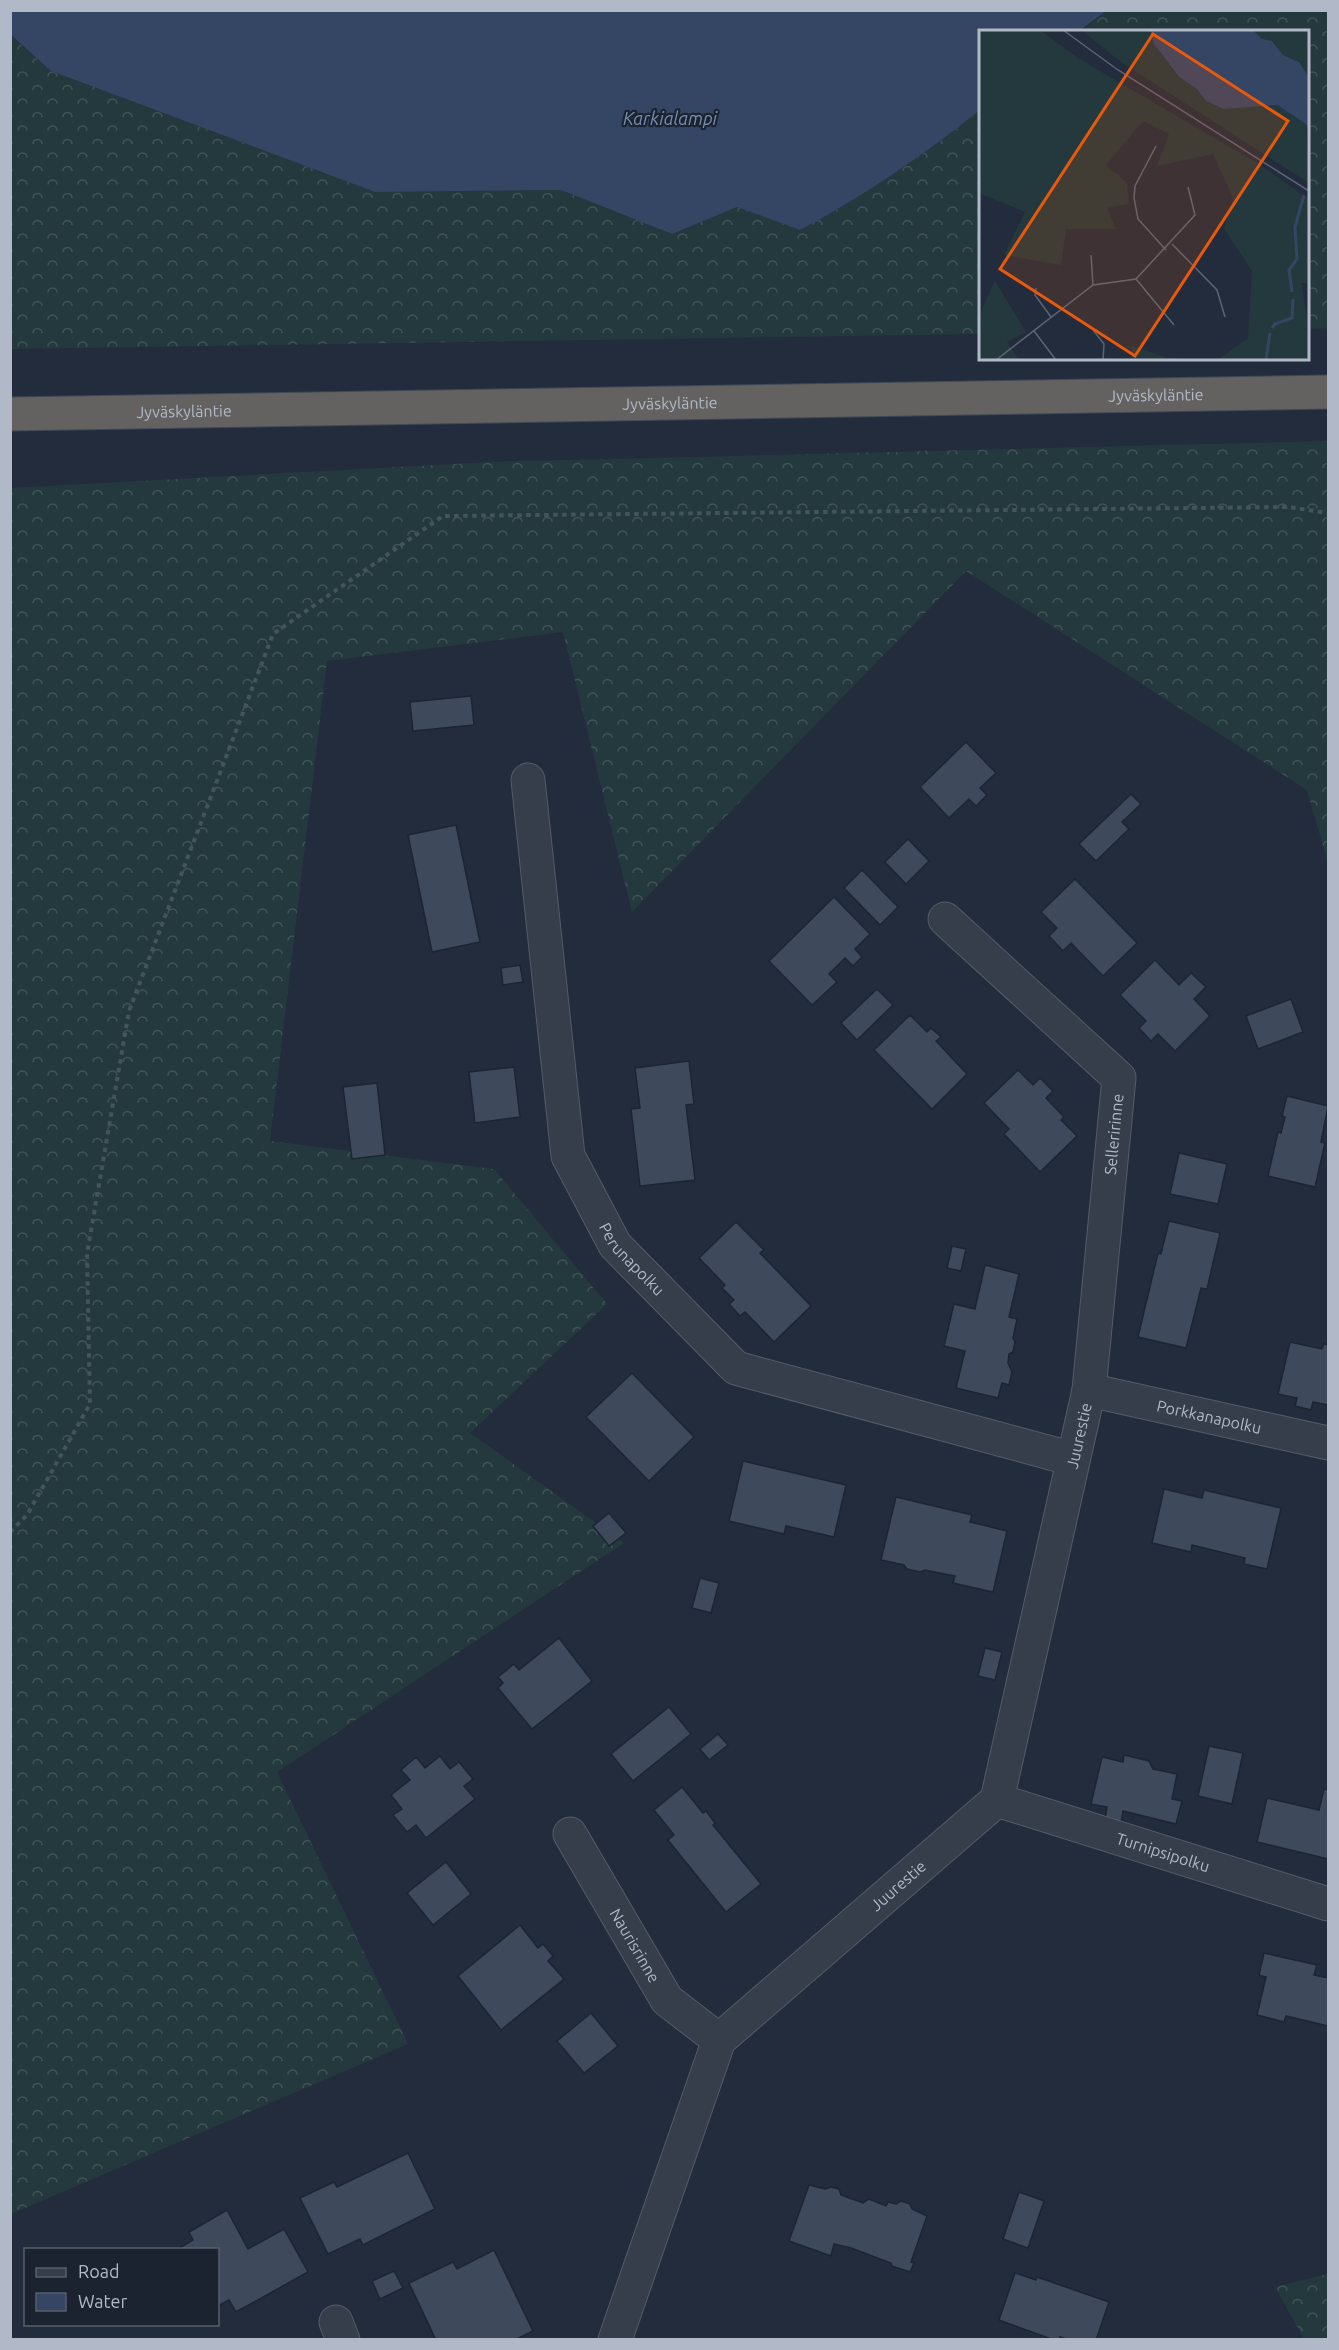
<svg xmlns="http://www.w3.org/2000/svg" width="1339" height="2350" font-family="Ubuntu,sans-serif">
	<defs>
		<pattern id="forest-crowns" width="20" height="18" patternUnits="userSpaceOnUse" patternTransform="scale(1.5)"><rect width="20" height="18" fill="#24393d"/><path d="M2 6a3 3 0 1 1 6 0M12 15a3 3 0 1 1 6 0" fill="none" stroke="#415458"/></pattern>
	</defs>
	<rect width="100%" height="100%" fill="#222c3c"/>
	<g fill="url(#forest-crowns)">
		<path d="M1106 11H1328V328L1308 329V32H1080Z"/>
		<path d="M10 35 51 71 375 192 561 190 672 234 737 207 800 230C864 196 924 155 980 110V334L11 349Z"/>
		<path d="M1328 441V863L1307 790 966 571 632 912 563 632 327 661 270 1141 494 1169 607 1304 470 1433 624 1543 277 1772 408 2044 11 2214V488L491 462Z"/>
		<path d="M1328 2274V2339H1304L1275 2287Z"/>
	</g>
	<path fill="#354664" d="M11 10H1106V11L1079 31 980 32V110C924 155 864 196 800 230L737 207 672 234 561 190 375 192 51 71 11 35Z"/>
	<g fill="#3e4a5b" stroke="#1d2533" stroke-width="1.5">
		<path d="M471 696 474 725 413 731 410 702Z"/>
		<path d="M966 742 996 773 980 788 987 795 976 806 969 799 949 818 920 787Z"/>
		<path d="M1131 794 1141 804 1122 822 1129 829 1096 861 1079 844Z"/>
		<path d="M456 825 480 942 432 952 408 835Z"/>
		<path d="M908 839 929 861 906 884 885 862Z"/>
		<path d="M862 870 898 907 880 925 844 888Z"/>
		<path d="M1075 879 1137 943 1103 976 1071 943 1063 951 1049 936 1057 928 1041 912Z"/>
		<path d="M834 897 870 934 855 949 862 957 853 966 845 958 829 974 837 982 812 1005 769 961Z"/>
		<path d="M1155 960 1179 985 1191 973 1206 987 1194 999 1210 1016 1175 1051 1158 1034 1151 1041 1139 1028 1146 1021 1120 995Z"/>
		<path d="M520 965 523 982 503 985 501 968Z"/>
		<path d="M877 989 893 1005 857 1040 841 1023Z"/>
		<path d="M1291 999 1303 1032 1258 1049 1246 1016Z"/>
		<path d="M910 1015 927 1032 931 1028 941 1037 936 1041 967 1074 932 1109 874 1050Z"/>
		<path d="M689 1061 694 1104 686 1105 695 1180 640 1186 631 1109 640 1108 635 1068Z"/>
		<path d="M514 1067 520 1117 475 1123 469 1072Z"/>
		<path d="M1018 1070 1033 1085 1040 1078 1053 1091 1046 1098 1064 1117 1061 1120 1077 1136 1040 1172 1004 1134 1009 1129 984 1103Z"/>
		<path d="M377 1083 385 1155 352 1159 343 1087Z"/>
		<path d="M1287 1096 1328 1106 1321 1142 1325 1143 1315 1187 1268 1176 1278 1132 1281 1133 1285 1117 1282 1116Z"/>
		<path d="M1179 1153 1227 1164 1218 1204 1170 1194Z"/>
		<path d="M1169 1221 1220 1233 1207 1289 1201 1288 1186 1348 1138 1337 1158 1253 1161 1254Z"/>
		<path d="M736 1222 764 1250 760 1253 811 1306 774 1342 745 1312 740 1316 729 1304 734 1300 722 1288 725 1285 699 1258Z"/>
		<path d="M952 1246 966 1249 961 1271 947 1268Z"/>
		<path d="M985 1265 1019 1274 1009 1317 1017 1319 1013 1338 1015 1342 1013 1352 1009 1354 1008 1363 1012 1372 1009 1385 1002 1383 998 1398 956 1388 965 1351 944 1346 954 1304 975 1309Z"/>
		<path d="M1290 1342 1322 1349 1324 1344 1328 1345V1405L1313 1402 1311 1410 1295 1406 1297 1398 1278 1394Z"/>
		<path d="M632 1373 694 1437 649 1481 586 1417Z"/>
		<path d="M743 1461 846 1485 834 1537 786 1526 784 1534 729 1521Z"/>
		<path d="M1164 1489 1202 1498 1204 1490 1281 1508 1267 1569 1244 1564 1245 1558 1192 1545 1191 1552 1152 1543Z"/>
		<path d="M896 1497 972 1515 970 1522 1007 1531 993 1592 953 1583 955 1576 925 1570 920 1572 907 1569 904 1565 881 1560Z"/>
		<path d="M609 1513 626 1533 609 1546 593 1526Z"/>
		<path d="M700 1578 719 1583 711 1613 692 1608Z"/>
		<path d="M559 1638 592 1681 532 1729 498 1688 503 1683 498 1677 514 1664 519 1670Z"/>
		<path d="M985 1648 1002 1652 995 1680 978 1676Z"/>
		<path d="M669 1707 691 1734 633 1781 611 1754Z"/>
		<path d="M718 1734 728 1745 709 1760 700 1749Z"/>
		<path d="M1209 1746 1243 1753 1232 1804 1198 1796Z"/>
		<path d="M1124 1755 1149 1761 1153 1769 1177 1774 1172 1799 1182 1801 1176 1824 1123 1811 1121 1823 1105 1819 1107 1807 1091 1804 1102 1757 1123 1762Z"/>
		<path d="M440 1756 450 1769 459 1762 473 1779 464 1786 475 1799 426 1838 416 1825 407 1832 393 1815 402 1809 391 1795 410 1780 401 1770 416 1757 425 1768Z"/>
		<path d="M682 1787 703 1813 706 1811 715 1823 713 1825 761 1884 726 1912 668 1840 674 1835 654 1810Z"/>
		<path d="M1324 1789 1328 1790V1859L1257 1842 1267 1798 1319 1810Z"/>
		<path d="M446 1862 471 1894 433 1925 407 1893Z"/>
		<path d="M520 1925 538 1948 543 1944 553 1956 548 1961 564 1979 501 2030 458 1976Z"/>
		<path d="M1264 1953 1317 1965 1314 1975 1328 1978V2026L1286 2016 1284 2022 1257 2015 1266 1977 1259 1975Z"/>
		<path d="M591 2013 618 2046 584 2073 557 2041Z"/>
		<path d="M408 2153 435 2209 363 2245 360 2239 328 2254 300 2198 334 2182 337 2187Z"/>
		<path d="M809 2185 825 2189 831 2187 839 2189 841 2195 863 2203 869 2199 886 2206 888 2202 896 2204 901 2201 910 2204 912 2209 927 2216 911 2262 914 2263 910 2272 892 2266 891 2263 851 2248 834 2244 831 2256 789 2241Z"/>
		<path d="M1019 2192 1044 2201 1028 2248 1003 2239Z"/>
		<path d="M227 2210 248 2249 284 2229 308 2272 236 2312 229 2300 218 2306V2250H176L193 2240 189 2232Z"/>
		<path d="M494 2250 533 2331 515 2340H436L409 2283 453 2262 457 2269Z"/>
		<path d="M394 2271 403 2288 380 2299 372 2281Z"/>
		<path d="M1015 2273 1036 2280 1037 2277 1109 2302 1096 2340H1069L1060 2337 1059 2340H1054L999 2320Z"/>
	</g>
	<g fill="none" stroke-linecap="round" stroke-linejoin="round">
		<g stroke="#545c6a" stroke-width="35">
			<g id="minor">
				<path id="s1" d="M528 780 568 1156 615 1245 736 1368 1073 1459"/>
				<path id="s2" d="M1089 1390 1328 1443"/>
				<path id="s3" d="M997 1800 1328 1904"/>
				<path id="s4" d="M570 1834 667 2000 719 2040"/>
				<path d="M336 2322 343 2340"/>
				<path id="s5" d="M615 2340 719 2040 997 1800 1089 1390 1119 1078 945 919"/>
			</g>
		</g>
		<g stroke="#414957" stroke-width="35">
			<g id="trunk">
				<path id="s6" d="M10 414 1328 392"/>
			</g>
		</g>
		<path stroke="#42565a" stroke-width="4" stroke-dasharray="4.5 4.5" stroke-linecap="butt" d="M10 1532 27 1515 90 1404 87 1254 129 1011 273 634 443 516 1289 507 1328 513"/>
		<use href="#minor" stroke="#363e4c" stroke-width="33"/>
		<use href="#trunk" stroke="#636260" stroke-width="33"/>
	</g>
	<g text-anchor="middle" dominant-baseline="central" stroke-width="4.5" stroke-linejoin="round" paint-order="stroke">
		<g font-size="16" fill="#b1b9c8" stroke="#1b2331">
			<text stroke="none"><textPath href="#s6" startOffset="1146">Jyväskyläntie</textPath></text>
			<text stroke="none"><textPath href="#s6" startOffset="660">Jyväskyläntie</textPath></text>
			<text stroke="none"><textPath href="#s6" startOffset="174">Jyväskyläntie</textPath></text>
			<text stroke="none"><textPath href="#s5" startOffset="1362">Selleririnne</textPath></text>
			<text stroke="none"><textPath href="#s1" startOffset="500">Perunapolku</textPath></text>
			<text stroke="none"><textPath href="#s2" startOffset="123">Porkkanapolku</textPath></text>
			<text stroke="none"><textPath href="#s5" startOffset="1058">Juurestie</textPath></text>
			<text stroke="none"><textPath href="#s3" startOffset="174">Turnipsipolku</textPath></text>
			<text stroke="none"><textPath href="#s5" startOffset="554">Juurestie</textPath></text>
			<text stroke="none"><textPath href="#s4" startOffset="129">Naurisrinne</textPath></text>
		</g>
		<g font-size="18" font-style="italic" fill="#788eb1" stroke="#1b2331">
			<text x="670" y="118">Karkialampi</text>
		</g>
	</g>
	<g transform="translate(979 30)">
		<rect width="330" height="330" fill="#222c3c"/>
		<path d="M0 0H61L99 28 278 133 330 169V253H322L330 297V330H239L269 308 273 241 245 199 254 168 234 124 178 136 190 104 164 91 127 135 148 153 150 174 128 178 137 199H87L82 235 25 225 46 182 0 163ZM102 0H171L175 14 199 47 218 59 227 71 245 79 298 75 327 94 330 153 142 32ZM274 0H330V47L320 32 304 25 293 11 283 10ZM16 251 47 302 28 312 40 330H0V285ZM153 316 189 328 217 330H152Z" fill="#24393d"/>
		<path d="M171 0H274L283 9 293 11 304 25 320 32 330 47V102L327 94 298 75 245 79 227 71 218 59 200 47 175 14Z" fill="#354664"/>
		<path fill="none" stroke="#354664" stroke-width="3" d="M313 262 310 240 318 229 316 197 325 165M293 298 296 294 313 288 314 269M287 330 291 303"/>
		<path fill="none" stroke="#5b6474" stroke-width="1.5" d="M84 0 139 40 330 161M177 116 156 156 155 168 159 189 187 220M193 214 238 260 246 287M112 225 114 255M157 249 195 295M57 258 56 265 72 287M114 300 125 314 124 330M55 301 77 330M17 330 114 255 157 249 216 185 209 157"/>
		<path fill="#e8590c" fill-opacity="0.15" stroke="#e8590c" stroke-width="3" d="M174 4 309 91 156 326 21 239Z"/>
		<rect width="330" height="330" fill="none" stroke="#b1b9c8" stroke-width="3"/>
	</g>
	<rect width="1339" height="2350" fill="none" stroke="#b1b9c8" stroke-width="24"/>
	<rect x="24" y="2248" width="195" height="78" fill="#1b2331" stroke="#575f6d" stroke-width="1.5"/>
	<rect x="36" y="2268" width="30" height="9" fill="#363e4c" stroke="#575f6d" stroke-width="1.5"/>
	<text x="78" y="2278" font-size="18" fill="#b1b9c8">Road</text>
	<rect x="36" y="2293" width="30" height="18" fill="#354664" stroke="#575f6d" stroke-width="1.5"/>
	<text x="78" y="2308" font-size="18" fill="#b1b9c8">Water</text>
</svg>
